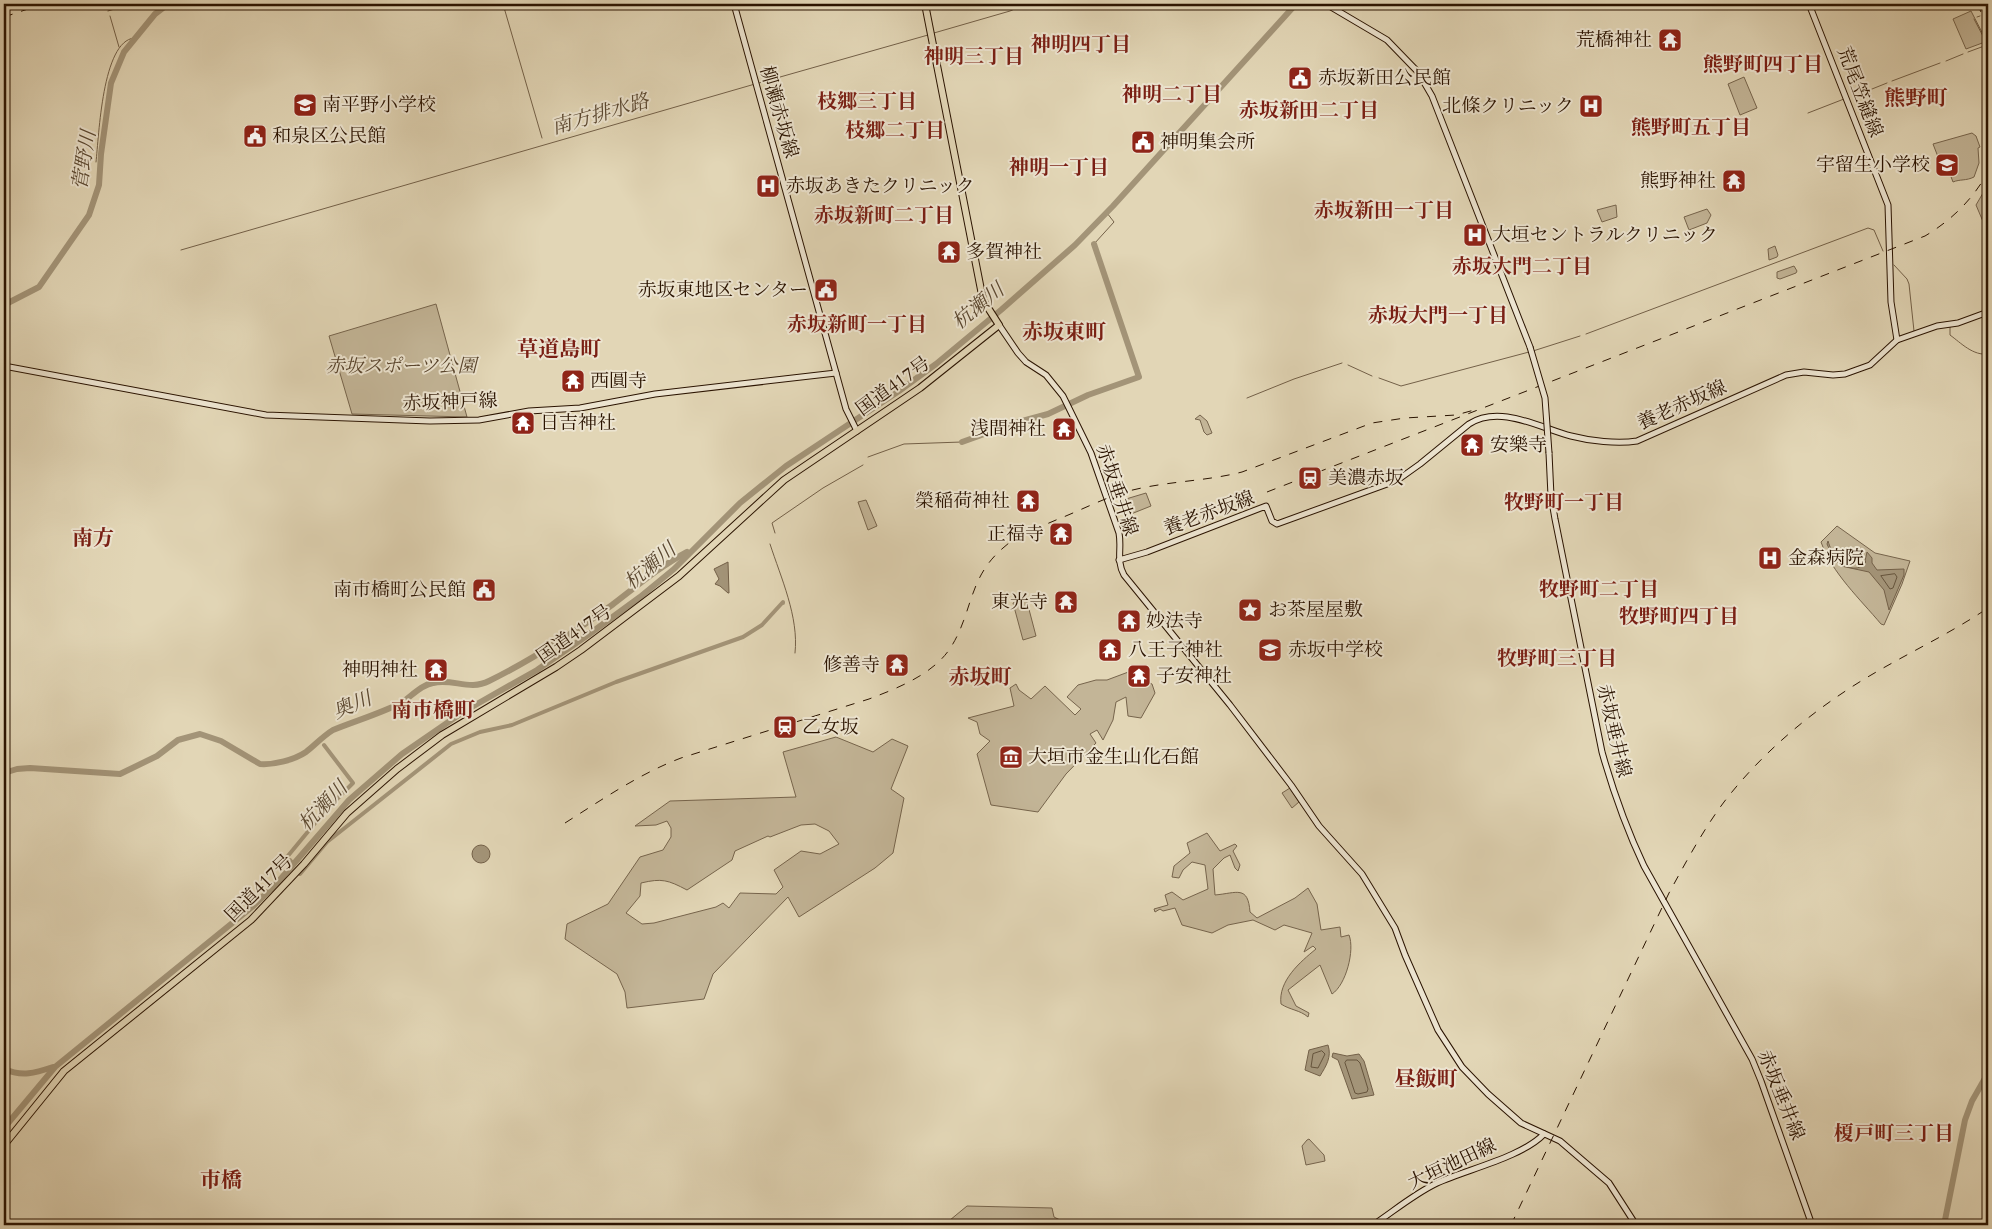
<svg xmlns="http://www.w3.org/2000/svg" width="1992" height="1229" font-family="Cardo,'Noto Serif JP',serif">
	<rect width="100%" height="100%" fill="#e2d6b6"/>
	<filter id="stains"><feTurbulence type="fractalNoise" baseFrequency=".004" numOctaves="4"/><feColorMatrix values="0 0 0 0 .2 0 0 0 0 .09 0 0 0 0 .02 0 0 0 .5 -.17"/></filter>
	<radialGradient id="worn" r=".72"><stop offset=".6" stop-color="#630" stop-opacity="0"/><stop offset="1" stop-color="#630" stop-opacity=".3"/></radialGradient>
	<g fill="#c3b597" stroke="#76644c" fill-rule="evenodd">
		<path d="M1971 11 1986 40 1985 42 1966 49 1953 19Z"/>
		<path d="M1744 77 1757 108 1740 115 1728 84Z"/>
		<path d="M1972 133 1976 136 1980 147 1978 148 1979 163 1974 177C1966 181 1960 179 1953 182L1945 161 1940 162 1933 144Z"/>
		<path d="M1988 192V241L1986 237 1987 231 1976 205 1983 193Z"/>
		<path d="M1616 205 1617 217 1602 222 1597 210Z"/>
		<path d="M1707 209 1711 215 1707 223 1689 230 1684 217Z"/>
		<path d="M1775 246 1778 255 1777 257 1769 260 1768 249Z"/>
		<path d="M1794 266 1797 271 1796 273 1780 279 1777 278V272Z"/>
		<path d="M436 304 467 417 352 414 329 336Z"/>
		<path d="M1200 415 1207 421 1212 433 1207 435 1204 432 1200 420 1195 419Z"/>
		<path d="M1146 493 1151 506 1131 514 1126 499Z"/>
		<path d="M866 500 877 526 868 530 858 502Z"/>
		<path d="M1837 526 1875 553 1910 561 1902 584 1884 625 1881 624C1860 599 1832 573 1821 542Z"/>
		<path d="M1026 598 1036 636 1023 640 1013 603Z"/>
		<path d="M1139 668 1145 681 1152 684 1155 693 1141 718 1128 716 1126 697 1116 702 1113 720 1103 740 1097 730 1090 734 1096 743 1066 774 1038 812 991 805 977 754 990 741 980 734 977 722 968 718 1014 706 1010 688 1016 684 1019 690 1031 699 1045 686 1075 715 1081 709 1067 697 1078 685 1096 680H1107Z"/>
		<path d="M836 737 873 752 892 739 908 746 891 789 904 798 893 853 875 868 799 917 788 897 713 974 704 999 627 1008 625 992 617 974 565 939 567 924 608 904 640 857 663 850 671 837V828L667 821 656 825 635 826 670 801 796 797 783 752ZM815 824 829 831 839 844 820 854 801 851 774 870 783 887 776 894 740 893 729 908 723 903 716 907 654 923 642 924 626 913 640 896 641 883C662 878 668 880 687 890L732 860 735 851 768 836 770 837 801 825Z"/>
		<path d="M1290 788 1299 802 1292 808 1282 793Z"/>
		<path d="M1207 833 1220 851 1235 844 1237 846 1233 851 1240 865 1238 871 1235 868 1230 855 1224 858 1213 869 1215 895C1237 893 1248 885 1250 912L1257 918 1295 898 1308 888 1317 904 1321 930 1340 927 1341 937 1349 935C1355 950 1346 985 1332 994L1320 965 1288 990 1296 1006 1309 1013 1308 1017C1300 1010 1290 1010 1281 1004 1278 981 1300 962 1316 949L1313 946 1304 952 1312 933 1284 925 1275 930 1253 920 1228 925 1212 933 1182 925 1175 908 1163 911 1160 909 1155 912 1154 909 1168 905 1165 895 1172 892 1183 900 1208 889 1205 865 1192 862 1183 870 1179 878 1172 877 1174 866 1190 853 1187 843Z"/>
		<path d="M1309 1139 1324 1155 1325 1161 1306 1165 1302 1146 1307 1140Z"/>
		<path d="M967 1206 1052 1208 1054 1217 1070 1225H944Z"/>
	</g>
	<g fill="#a39478" stroke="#736048">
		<path d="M1828 541C1832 554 1840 569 1856 568 1860 568 1864 564 1866 562L1865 561 1867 552 1872 558V563L1877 570 1904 569V575L1889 610 1884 590 1869 572 1841 566 1832 555 1827 544Z"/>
		<path d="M728 562 729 593H728L720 586 715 584 719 579 714 569Z"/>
		<circle cx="481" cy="854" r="9"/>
		<path d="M1328 1045C1332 1057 1326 1066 1320 1076L1305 1070 1309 1050Z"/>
		<path d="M1333 1053 1347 1056 1359 1054 1364 1061 1374 1095 1352 1099 1338 1060 1332 1057Z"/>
	</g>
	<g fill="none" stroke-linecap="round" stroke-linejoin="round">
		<g stroke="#66543c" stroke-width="1">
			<path d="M1895 574 1897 577 1893 588 1890 589 1881 576Z"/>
			<path d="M1322 1051 1325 1054 1318 1068 1311 1067 1313 1054Z"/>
			<path d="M1347 1060H1357L1360 1063 1368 1089 1367 1092 1358 1094 1355 1093 1345 1063Z"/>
		</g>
		<g stroke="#736048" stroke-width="1">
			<path d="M106 4 108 10"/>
			<path d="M503 4 542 138"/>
			<path d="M108 11 131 4"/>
			<path d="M1986 13H1988"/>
			<path d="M110 16 119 47"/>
			<path d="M1977 17 1980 16"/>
			<path d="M1974 19 1985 40"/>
			<path d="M934 33 1010 11 1026 4"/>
			<path d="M1968 52 1987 45"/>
			<path d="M1946 61 1963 54"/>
			<path d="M1892 81 1940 63"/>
			<path d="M759 83 928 35"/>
			<path d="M1867 91 1887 83"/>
			<path d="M1808 113 1844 99"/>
			<path d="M96 162C99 136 102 41 134 38"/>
			<path d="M1094 244 1114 222 1107 213"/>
			<path d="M181 250 755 84"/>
			<path d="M1894 265 1907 279 1909 284 1914 331"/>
			<path d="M1950 327V335C1961 343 1973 356 1988 354"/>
			<path d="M1586 334 1868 228 1874 230 1883 251"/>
			<path d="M1533 351 1580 336"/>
			<path d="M1348 365 1372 376"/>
			<path d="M1379 378 1401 386 1529 352"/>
			<path d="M1247 398 1294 379 1342 363"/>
			<path d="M868 457 904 444 962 442"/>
			<path d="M775 533 772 523 823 488 863 465"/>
			<path d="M770 544C781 578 799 617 795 653"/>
		</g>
		<g stroke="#a39478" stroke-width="4">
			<path d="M287 857 325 811 353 783 324 745"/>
			<path d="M290 860 293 864"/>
			<path d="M300 874 327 842 451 744 480 732 512 725 616 682 743 637 762 625 783 602V603"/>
		</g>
		<g stroke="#a39478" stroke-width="6">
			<path d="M4 305 39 287 89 215 99 185 101 154 111 83 124 52 155 14 168 4"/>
			<path d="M962 442 1015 423 1048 414 1088 395 1139 377 1094 244"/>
			<path d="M4 773 17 769 30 768 120 774 157 756 178 740 200 734 221 741 260 764C274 765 294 760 306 752 315 745 323 736 333 730 355 721 379 714 401 703 411 697 420 685 433 683 452 678 470 691 489 681 532 660 573 633 612 605 637 586 659 567 687 552"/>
			<path d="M4 1069C22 1077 35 1073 53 1067"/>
			<path d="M4 1128 55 1067 252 907 278 882 349 800 402 754 463 712 537 670 588 635 640 597 674 569 740 503 786 466 899 391 936 364 1001 310 1075 245 1113 206 1296 4"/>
			<path d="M1944 1225 1965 1120 1972 1101 1988 1073"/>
		</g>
		<g stroke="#2a1300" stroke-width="7">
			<g id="secondary">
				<path d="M734 4 846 409 857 431"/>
				<path d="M1326 4 1387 40 1418 72 1432 96 1530 347"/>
				<path d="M1809 4 1888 205 1891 302 1897 340"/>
				<path d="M999 325 1018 353 1026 362 1046 375 1063 396 1091 453 1119 533C1122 548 1116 561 1124 575L1230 705 1291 785 1319 826 1362 874 1395 928 1405 955 1438 1030 1462 1067 1488 1094 1521 1123 1560 1141 1609 1183 1636 1225"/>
				<path d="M4 366 266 415 430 421 479 420 529 411 580 408 655 394 836 373"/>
				<path d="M1549 453 1551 496 1555 519 1602 752C1613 791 1626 828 1644 866L1752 1059 1761 1081 1812 1225"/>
				<path d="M1119 560 1147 552 1266 506 1272 521 1277 524 1390 483 1399 479 1420 464 1469 424C1500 404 1540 428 1571 436 1590 441 1617 444 1637 441L1786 375 1804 372 1833 375 1845 374 1870 365 1897 340 1937 326 1958 323 1988 312"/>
				<path d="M1373 1225C1394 1211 1414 1194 1437 1183 1468 1169 1522 1157 1544 1134"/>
			</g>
		</g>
		<g stroke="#2a1300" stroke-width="8">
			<path id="trunk" d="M4 1145 64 1071 251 920 304 864 347 813 397 769 442 735 556 667 581 650 679 576 784 480 920 388 999 325 983 300 925 4"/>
		</g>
		<use href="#secondary" stroke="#ece4d0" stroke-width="5"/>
		<use href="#trunk" stroke="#e2d6b6" stroke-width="6"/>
		<g stroke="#2a1300" stroke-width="1" stroke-dasharray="9 9" stroke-linecap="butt">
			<path d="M1977 4 1988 26"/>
			<path d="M4 17 43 4"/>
			<path d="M1267 492 1925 236C1952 220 1973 199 1988 172"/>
			<path d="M565 823C603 799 639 774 681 758L869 699C898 688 934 674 951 647 973 612 968 578 1003 548 1018 534 1038 528 1056 520 1082 510 1109 495 1137 489 1172 481 1207 481 1242 472L1372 423 1405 418 1456 415 1478 409"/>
			<path d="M1511 1225 1669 893C1686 862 1703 830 1724 802 1757 759 1799 722 1844 692 1890 661 1942 639 1988 608"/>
		</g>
		<g stroke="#2a1300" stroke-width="7" stroke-linecap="butt">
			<path id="secondary-bridge" d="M1530 347 1545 398 1549 453"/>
		</g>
		<use href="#secondary-bridge" stroke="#ece4d0" stroke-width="5"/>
	</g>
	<defs>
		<g id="temple-square" transform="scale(1.25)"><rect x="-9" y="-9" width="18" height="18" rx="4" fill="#8f2418" stroke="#ece4d0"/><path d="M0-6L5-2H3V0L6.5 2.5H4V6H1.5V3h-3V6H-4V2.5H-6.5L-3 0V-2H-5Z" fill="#fff"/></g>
		<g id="civic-square" transform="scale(1.25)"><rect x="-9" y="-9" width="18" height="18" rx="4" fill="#8f2418" stroke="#ece4d0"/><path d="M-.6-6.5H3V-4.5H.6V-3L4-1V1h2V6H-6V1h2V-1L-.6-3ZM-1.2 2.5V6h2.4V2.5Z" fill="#fff"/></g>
		<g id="school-square" transform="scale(1.25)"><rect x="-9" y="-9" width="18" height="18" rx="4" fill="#8f2418" stroke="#ece4d0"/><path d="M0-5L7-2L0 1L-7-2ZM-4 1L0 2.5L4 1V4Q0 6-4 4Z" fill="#fff"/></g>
		<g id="hospital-square" transform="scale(1.25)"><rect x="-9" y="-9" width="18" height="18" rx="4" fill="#8f2418" stroke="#ece4d0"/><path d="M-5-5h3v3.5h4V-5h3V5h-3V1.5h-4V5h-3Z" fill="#fff"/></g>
		<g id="station-square" transform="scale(1.25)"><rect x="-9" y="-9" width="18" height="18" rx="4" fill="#8f2418" stroke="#ece4d0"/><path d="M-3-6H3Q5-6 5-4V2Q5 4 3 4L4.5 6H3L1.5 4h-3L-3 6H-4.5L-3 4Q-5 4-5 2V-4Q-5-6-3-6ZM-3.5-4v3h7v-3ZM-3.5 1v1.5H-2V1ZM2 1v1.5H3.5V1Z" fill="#fff"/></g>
		<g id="sight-square" transform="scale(1.25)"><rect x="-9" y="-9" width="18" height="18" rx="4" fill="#8f2418" stroke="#ece4d0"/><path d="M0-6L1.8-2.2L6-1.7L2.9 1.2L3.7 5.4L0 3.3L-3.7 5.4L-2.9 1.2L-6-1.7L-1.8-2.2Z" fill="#fff"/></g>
		<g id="museum-square" transform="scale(1.25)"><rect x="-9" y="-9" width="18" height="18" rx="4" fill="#8f2418" stroke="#ece4d0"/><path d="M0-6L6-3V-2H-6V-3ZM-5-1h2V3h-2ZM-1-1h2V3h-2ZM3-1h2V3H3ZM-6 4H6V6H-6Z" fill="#fff"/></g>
	</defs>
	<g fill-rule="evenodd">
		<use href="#temple-square" x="1670" y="40"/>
		<use href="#civic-square" x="1300" y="78"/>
		<use href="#school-square" x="305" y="105"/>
		<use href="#hospital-square" x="1591" y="106"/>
		<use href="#civic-square" x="255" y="136"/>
		<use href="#civic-square" x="1143" y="142"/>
		<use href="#school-square" x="1947" y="165"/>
		<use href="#temple-square" x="1734" y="181"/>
		<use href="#hospital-square" x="768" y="186"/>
		<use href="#hospital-square" x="1475" y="235"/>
		<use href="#temple-square" x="949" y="252"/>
		<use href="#civic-square" x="826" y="290"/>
		<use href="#temple-square" x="573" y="381"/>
		<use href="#temple-square" x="523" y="423"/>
		<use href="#temple-square" x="1064" y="429"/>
		<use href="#temple-square" x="1472" y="445"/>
		<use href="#station-square" x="1310" y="478"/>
		<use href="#temple-square" x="1028" y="501"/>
		<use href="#temple-square" x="1061" y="534"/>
		<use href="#hospital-square" x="1770" y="558"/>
		<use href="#civic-square" x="484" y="590"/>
		<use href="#temple-square" x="1066" y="602"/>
		<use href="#sight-square" x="1250" y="610"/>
		<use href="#temple-square" x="1129" y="621"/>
		<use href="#temple-square" x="1110" y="650"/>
		<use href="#school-square" x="1270" y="650"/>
		<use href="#temple-square" x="897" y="665"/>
		<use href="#temple-square" x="436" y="670"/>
		<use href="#temple-square" x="1139" y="676"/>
		<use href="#station-square" x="785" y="727"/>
		<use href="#museum-square" x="1011" y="757"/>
	</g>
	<g text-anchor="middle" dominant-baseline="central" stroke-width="4" stroke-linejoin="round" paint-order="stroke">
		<g font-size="19" fill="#2a1300" stroke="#ece4d0" text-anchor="start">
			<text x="1652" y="40" text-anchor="end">荒橋神社</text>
			<text x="1318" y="78">赤坂新田公民館</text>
			<text x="322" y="105">南平野小学校</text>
			<text x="1574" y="106" text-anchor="end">北條クリニック</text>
			<text x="272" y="136">和泉区公民館</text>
			<text x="1160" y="142">神明集会所</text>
			<text x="1930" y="165" text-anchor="end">宇留生小学校</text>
			<text x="1716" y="181" text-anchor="end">熊野神社</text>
			<text x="786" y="186">赤坂あきたクリニック</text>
			<text x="1492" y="235">大垣セントラルクリニック</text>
			<text x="966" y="252">多賀神社</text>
			<text x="808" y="290" text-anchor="end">赤坂東地区センター</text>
			<text x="590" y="381">西圓寺</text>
			<text x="540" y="423">日吉神社</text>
			<text x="1046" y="429" text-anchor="end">浅間神社</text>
			<text x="1490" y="445">安樂寺</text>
			<text x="1328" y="478">美濃赤坂</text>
			<text x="1010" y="501" text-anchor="end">榮稲荷神社</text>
			<text x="1044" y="534" text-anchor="end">正福寺</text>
			<text x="1788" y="558">金森病院</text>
			<text x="466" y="590" text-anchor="end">南市橋町公民館</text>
			<text x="1048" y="602" text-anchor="end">東光寺</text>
			<text x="1268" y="610">お茶屋屋敷</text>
			<text x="1146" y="621">妙法寺</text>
			<text x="1128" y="650">八王子神社</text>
			<text x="1288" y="650">赤坂中学校</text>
			<text x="880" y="665" text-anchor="end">修善寺</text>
			<text x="418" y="670" text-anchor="end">神明神社</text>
			<text x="1156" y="676">子安神社</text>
			<text x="802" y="727">乙女坂</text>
			<text x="1028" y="757">大垣市金生山化石館</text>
		</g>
		<g font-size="19" fill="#2a1300" stroke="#ece4d0">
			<text transform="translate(1860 92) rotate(69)">荒尾笠縫線</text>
			<text transform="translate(779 112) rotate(74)">柳瀬赤坂線</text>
			<text transform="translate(893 386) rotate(-36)">国道417号</text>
			<text transform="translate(450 402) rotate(-2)">赤坂神戸線</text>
			<text transform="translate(1682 405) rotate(-24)">養老赤坂線</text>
			<text transform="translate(1117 490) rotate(72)">赤坂垂井線</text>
			<text transform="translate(1209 513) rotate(-20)">養老赤坂線</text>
			<text transform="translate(574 634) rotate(-35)">国道417号</text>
			<text transform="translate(1614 731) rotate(77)">赤坂垂井線</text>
			<text transform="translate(259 888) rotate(-45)">国道417号</text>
			<text transform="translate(1781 1095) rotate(68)">赤坂垂井線</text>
			<text transform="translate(1452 1164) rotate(-25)">大垣池田線</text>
		</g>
		<g font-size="19" font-style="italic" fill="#58442d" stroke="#ece4d0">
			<text x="401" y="366">赤坂スポーツ公園</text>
		</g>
		<g font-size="20" font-weight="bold" fill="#7a1f14" stroke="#ece4d0">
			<text x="1081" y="44">神明四丁目</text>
			<text x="974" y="56">神明三丁目</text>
			<text x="1763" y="64">熊野町四丁目</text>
			<text x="1172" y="94">神明二丁目</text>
			<text x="867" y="101">枝郷三丁目</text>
			<text x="1309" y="110">赤坂新田二丁目</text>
			<text x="1691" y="127">熊野町五丁目</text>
			<text x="895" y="130">枝郷二丁目</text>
			<text x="1059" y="167">神明一丁目</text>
			<text x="1384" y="210">赤坂新田一丁目</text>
			<text x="884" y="215">赤坂新町二丁目</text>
			<text x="1522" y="266">赤坂大門二丁目</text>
			<text x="1438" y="315">赤坂大門一丁目</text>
			<text x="857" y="324">赤坂新町一丁目</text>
			<text x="1564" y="502">牧野町一丁目</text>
			<text x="1599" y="589">牧野町二丁目</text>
			<text x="1679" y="616">牧野町四丁目</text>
			<text x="1557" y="658">牧野町三丁目</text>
			<text x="1894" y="1133">榎戸町三丁目</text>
		</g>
		<g font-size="20" font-style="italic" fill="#5a4730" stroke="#ece4d0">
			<text transform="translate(600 114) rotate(-16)">南方排水路</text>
			<text transform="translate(84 160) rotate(-81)">菅野川</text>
			<text transform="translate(978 306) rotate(-39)">杭瀬川</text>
			<text transform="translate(650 566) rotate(-40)">杭瀬川</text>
			<text transform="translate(352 705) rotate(-23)">奥川</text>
			<text transform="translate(323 806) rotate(-46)">杭瀬川</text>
		</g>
		<g font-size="21" font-weight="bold" fill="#7a1f14" stroke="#ece4d0">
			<text x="1916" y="98">熊野町</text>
			<text x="1064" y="332">赤坂東町</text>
			<text x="559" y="349">草道島町</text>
			<text x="93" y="538">南方</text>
			<text x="980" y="677">赤坂町</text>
			<text x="433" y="710">南市橋町</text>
			<text x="1426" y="1079">昼飯町</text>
			<text x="221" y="1180">市橋</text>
		</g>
	</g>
	<rect width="1992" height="1229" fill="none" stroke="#e2d6b6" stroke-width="20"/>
	<rect x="5" y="5" width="1982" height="1219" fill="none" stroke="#2a1300" stroke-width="2.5"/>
	<rect x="10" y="10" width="1972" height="1209" fill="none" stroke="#2a1300"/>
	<rect width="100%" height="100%" filter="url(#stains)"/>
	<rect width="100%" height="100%" fill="url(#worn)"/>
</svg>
